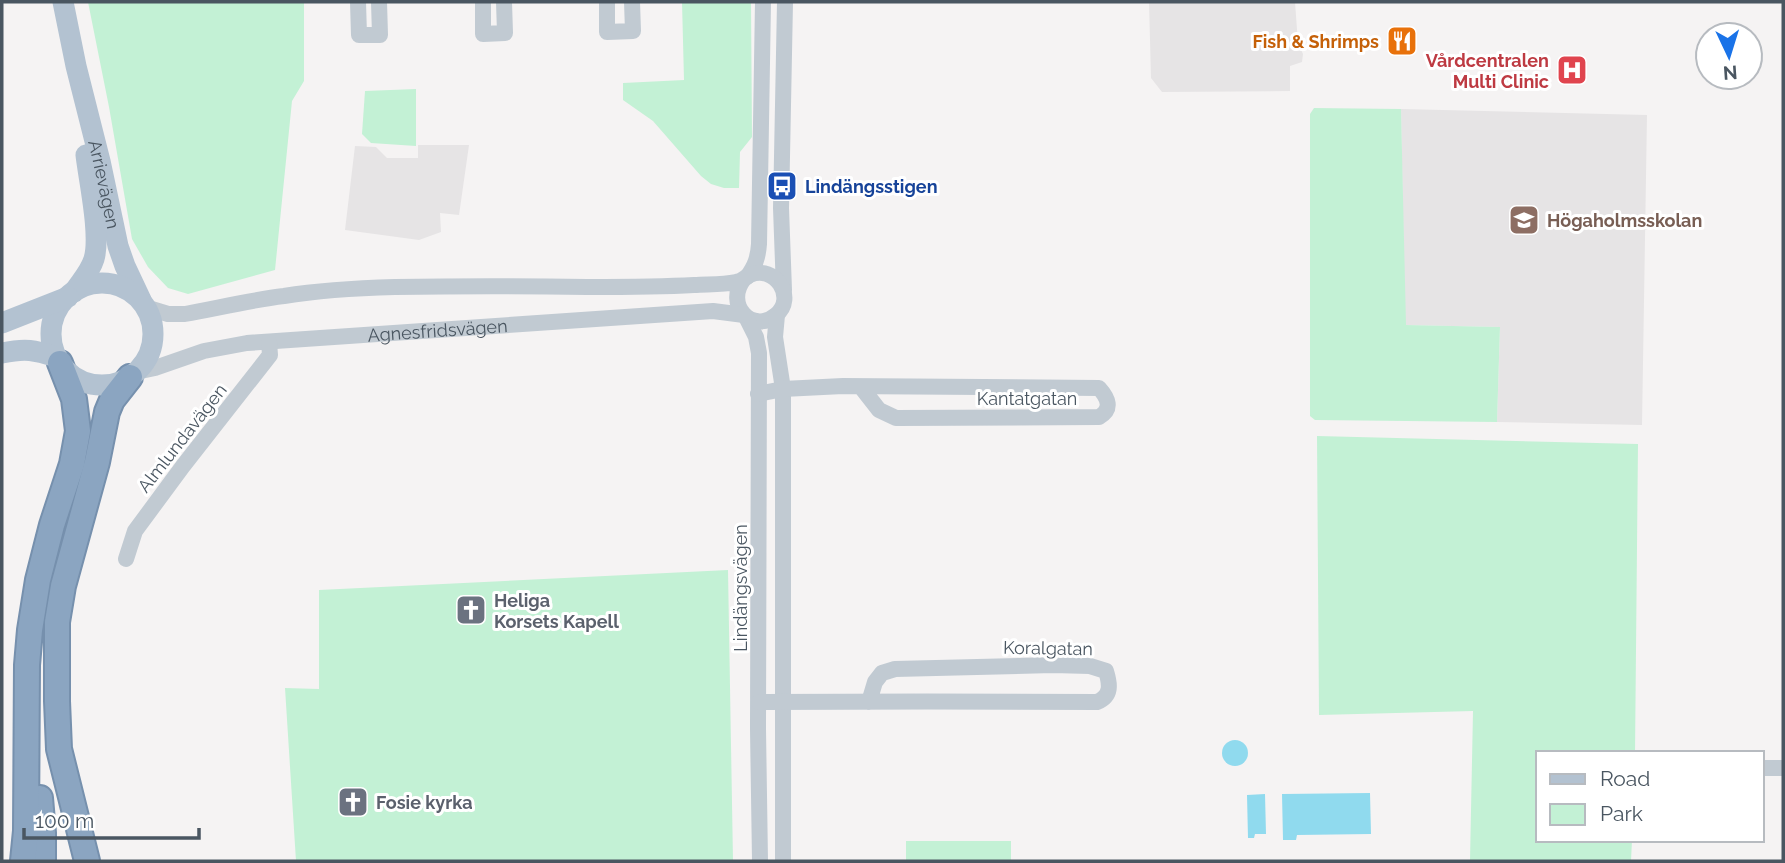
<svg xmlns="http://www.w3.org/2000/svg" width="1785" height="863" font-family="Raleway,sans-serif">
	<rect width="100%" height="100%" fill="#f5f3f3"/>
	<g fill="#e6e4e5">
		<path d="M1149 2H1295L1298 43 1303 54 1302 62 1290 66V91L1162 92 1151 78Z"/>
		<path d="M1401 109 1647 115 1642 425 1497 422 1500 327 1405 325Z"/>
		<path d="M418 145H469L459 215 440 213 441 232 419 240 345 230 355 146 376 147 387 158H418Z"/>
	</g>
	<g fill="#c3f1d5">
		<path d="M88 2H304V81L292 101 275 270 188 294 168 288 148 267 132 239 109 107Z"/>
		<path d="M682 2H751L752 137 740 152 739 188H724L711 184 701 176 653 121 623 100V83L684 80Z"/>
		<path d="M416 89V146L371 143 362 134 365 91Z"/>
		<path d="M1314 108 1401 109 1406 325 1500 327 1497 422 1315 420 1310 416V114Z"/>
		<path d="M1317 436 1638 444 1635 753H1538V840H1632L1631 861H1470L1473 711 1319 715Z"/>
		<path d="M728 570 733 861H296L285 688 319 689V590Z"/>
		<rect x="906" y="841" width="105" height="20"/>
	</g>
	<g fill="#90daee">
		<circle cx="1235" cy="753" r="13"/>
		<path d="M1370 793 1371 834 1297 835 1296 840H1283L1282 794Z"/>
		<path d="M1265 794 1266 834H1255L1254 838H1248L1247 795Z"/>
	</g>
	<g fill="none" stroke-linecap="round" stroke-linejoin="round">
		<g stroke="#7690ad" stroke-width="28">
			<g id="highway">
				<path d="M40 798 43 833V861"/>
				<path d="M23 861 26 831 27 665 30 630 38 580 52 525 72 464 78 431 74 399 60 363"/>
				<path d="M87 861 59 749 57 701V622L63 586 97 462 107 412 112 400 130 377"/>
			</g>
		</g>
		<g stroke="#c1cad2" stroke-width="16">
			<path d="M358 2 359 35H380L379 2"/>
			<path d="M483 2V34L505 33 504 2"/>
			<path d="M607 2V32L633 31 632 2"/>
			<path d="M747 277C755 266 758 258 759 244L763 2"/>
			<path d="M784 290 781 208 785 2"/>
			<path d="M145 307 168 314H185C218 308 251 300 284 296 321 290 358 288 395 287 459 286 523 286 587 287 623 287 658 287 694 285 707 284 722 285 736 282 742 281 745 277 750 275 775 264 797 298 776 315 752 335 724 304 744 279"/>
			<path d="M777 315 775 337 783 389V861"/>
			<path d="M746 317 756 337 759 353 758 729 760 861"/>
			<path id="s1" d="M136 372 155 368 204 351 247 343 669 314 713 311 744 315"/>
			<path d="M758 394 783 389 843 386 1099 388C1108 398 1113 409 1099 417L896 418 879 410 861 387"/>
			<path d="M126 559 135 531 183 466 270 355 269 342"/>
			<path d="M759 702C872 701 984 702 1097 702 1112 696 1110 684 1106 671L1090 666 1053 665 895 669 882 673 875 682 869 702"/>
			<path d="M1762 768H1783"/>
		</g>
		<g stroke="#b3c2d1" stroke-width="21">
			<path id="s2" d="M63 2 76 66 100 161 118 246 125 266 141 300"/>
			<circle cx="102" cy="334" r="51"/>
			<path d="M74 292C81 281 90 272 94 259 101 235 89 181 86 155"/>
			<path d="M2 323 68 297"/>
			<path d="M2 353C26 348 34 350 57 357"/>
		</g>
		<use href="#highway" stroke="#8ba5c1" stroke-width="24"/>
	</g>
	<defs>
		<g id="restaurant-square" transform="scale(1.575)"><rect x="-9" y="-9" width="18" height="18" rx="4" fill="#e8710a" stroke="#fff"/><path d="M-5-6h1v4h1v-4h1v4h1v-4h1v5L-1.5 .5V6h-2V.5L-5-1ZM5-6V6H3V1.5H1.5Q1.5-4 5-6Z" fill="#fff"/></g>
		<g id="hospital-square" transform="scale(1.575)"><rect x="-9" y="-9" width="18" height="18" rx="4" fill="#e0444e" stroke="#fff"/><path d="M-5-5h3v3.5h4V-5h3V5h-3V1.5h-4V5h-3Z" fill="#fff"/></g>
		<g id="bus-square" transform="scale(1.575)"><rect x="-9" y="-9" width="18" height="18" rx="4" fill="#1a4fb4" stroke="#fff"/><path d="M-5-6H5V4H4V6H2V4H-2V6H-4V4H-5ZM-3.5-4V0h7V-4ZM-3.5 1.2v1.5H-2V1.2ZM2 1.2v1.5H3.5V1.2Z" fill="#fff"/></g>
		<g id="school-square" transform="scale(1.575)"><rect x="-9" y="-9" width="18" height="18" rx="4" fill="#8d6e63" stroke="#fff"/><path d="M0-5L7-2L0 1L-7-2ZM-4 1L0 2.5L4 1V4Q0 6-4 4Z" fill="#fff"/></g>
		<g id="church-square" transform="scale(1.575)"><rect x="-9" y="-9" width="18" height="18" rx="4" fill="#6b7280" stroke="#fff"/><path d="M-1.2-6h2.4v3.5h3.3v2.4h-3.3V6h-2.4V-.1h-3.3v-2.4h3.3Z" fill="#fff"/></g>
	</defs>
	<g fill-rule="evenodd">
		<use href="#restaurant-square" x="1402" y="41"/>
		<use href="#hospital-square" x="1572" y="70"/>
		<use href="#bus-square" x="782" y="186"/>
		<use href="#school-square" x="1524" y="220"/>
		<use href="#church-square" x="471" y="610"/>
		<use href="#church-square" x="353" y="802"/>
	</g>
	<g text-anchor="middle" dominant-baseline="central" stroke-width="6" stroke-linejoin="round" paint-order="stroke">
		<g font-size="18" font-weight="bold" fill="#c56008" stroke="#fff" text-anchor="end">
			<text x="1379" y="41">Fish &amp; Shrimps</text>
		</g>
		<g font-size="18" font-weight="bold" fill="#be3a42" stroke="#fff" text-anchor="end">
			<text x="1549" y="60">Vårdcentralen<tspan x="1549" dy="21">Multi Clinic</tspan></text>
		</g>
		<g font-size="18" fill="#4a5661" stroke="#fff">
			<text stroke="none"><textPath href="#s2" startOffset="187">Arrievägen</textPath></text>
			<text stroke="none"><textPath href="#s1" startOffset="306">Agnesfridsvägen</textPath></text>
			<text x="1027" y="398">Kantatgatan</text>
			<text transform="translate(182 438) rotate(-52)">Almlundavägen</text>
			<text transform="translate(740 588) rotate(-90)">Lindängsvägen</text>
			<text transform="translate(1048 648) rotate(1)">Koralgatan</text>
		</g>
		<g font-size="18" font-weight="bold" fill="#164399" stroke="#fff" text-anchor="start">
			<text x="805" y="186">Lindängsstigen</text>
		</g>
		<g font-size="18" font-weight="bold" fill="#785e54" stroke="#fff" text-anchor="start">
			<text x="1547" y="220">Högaholmsskolan</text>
		</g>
		<g font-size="18" font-weight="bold" fill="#5b616d" stroke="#fff" text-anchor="start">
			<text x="494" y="600">Heliga<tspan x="494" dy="21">Korsets Kapell</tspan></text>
			<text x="376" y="802">Fosie kyrka</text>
		</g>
	</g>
	<rect width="1785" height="863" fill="none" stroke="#4a5661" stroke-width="7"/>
	<rect x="1536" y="751" width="228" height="91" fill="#ffffff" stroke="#b7bbc0" stroke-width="2"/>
	<rect x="1550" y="774" width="35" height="10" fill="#b3c2d1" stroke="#b7bbc0" stroke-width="2"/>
	<text x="1600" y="786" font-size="21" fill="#4a5661">Road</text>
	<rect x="1550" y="804" width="35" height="21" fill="#c3f1d5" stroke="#b7bbc0" stroke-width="2"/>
	<text x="1600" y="821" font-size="21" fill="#4a5661">Park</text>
	<g transform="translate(1729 56) rotate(176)"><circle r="33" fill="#ffffff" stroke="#b7bbc0" stroke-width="2"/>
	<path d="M0-5L12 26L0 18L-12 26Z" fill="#1a73e8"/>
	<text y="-10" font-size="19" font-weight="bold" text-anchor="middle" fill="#4a5661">N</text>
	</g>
	<path d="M24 828v10h175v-10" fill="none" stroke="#4a5661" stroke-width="3.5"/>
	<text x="35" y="828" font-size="21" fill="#4a5661" stroke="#ffffff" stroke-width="5" paint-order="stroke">100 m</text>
</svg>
